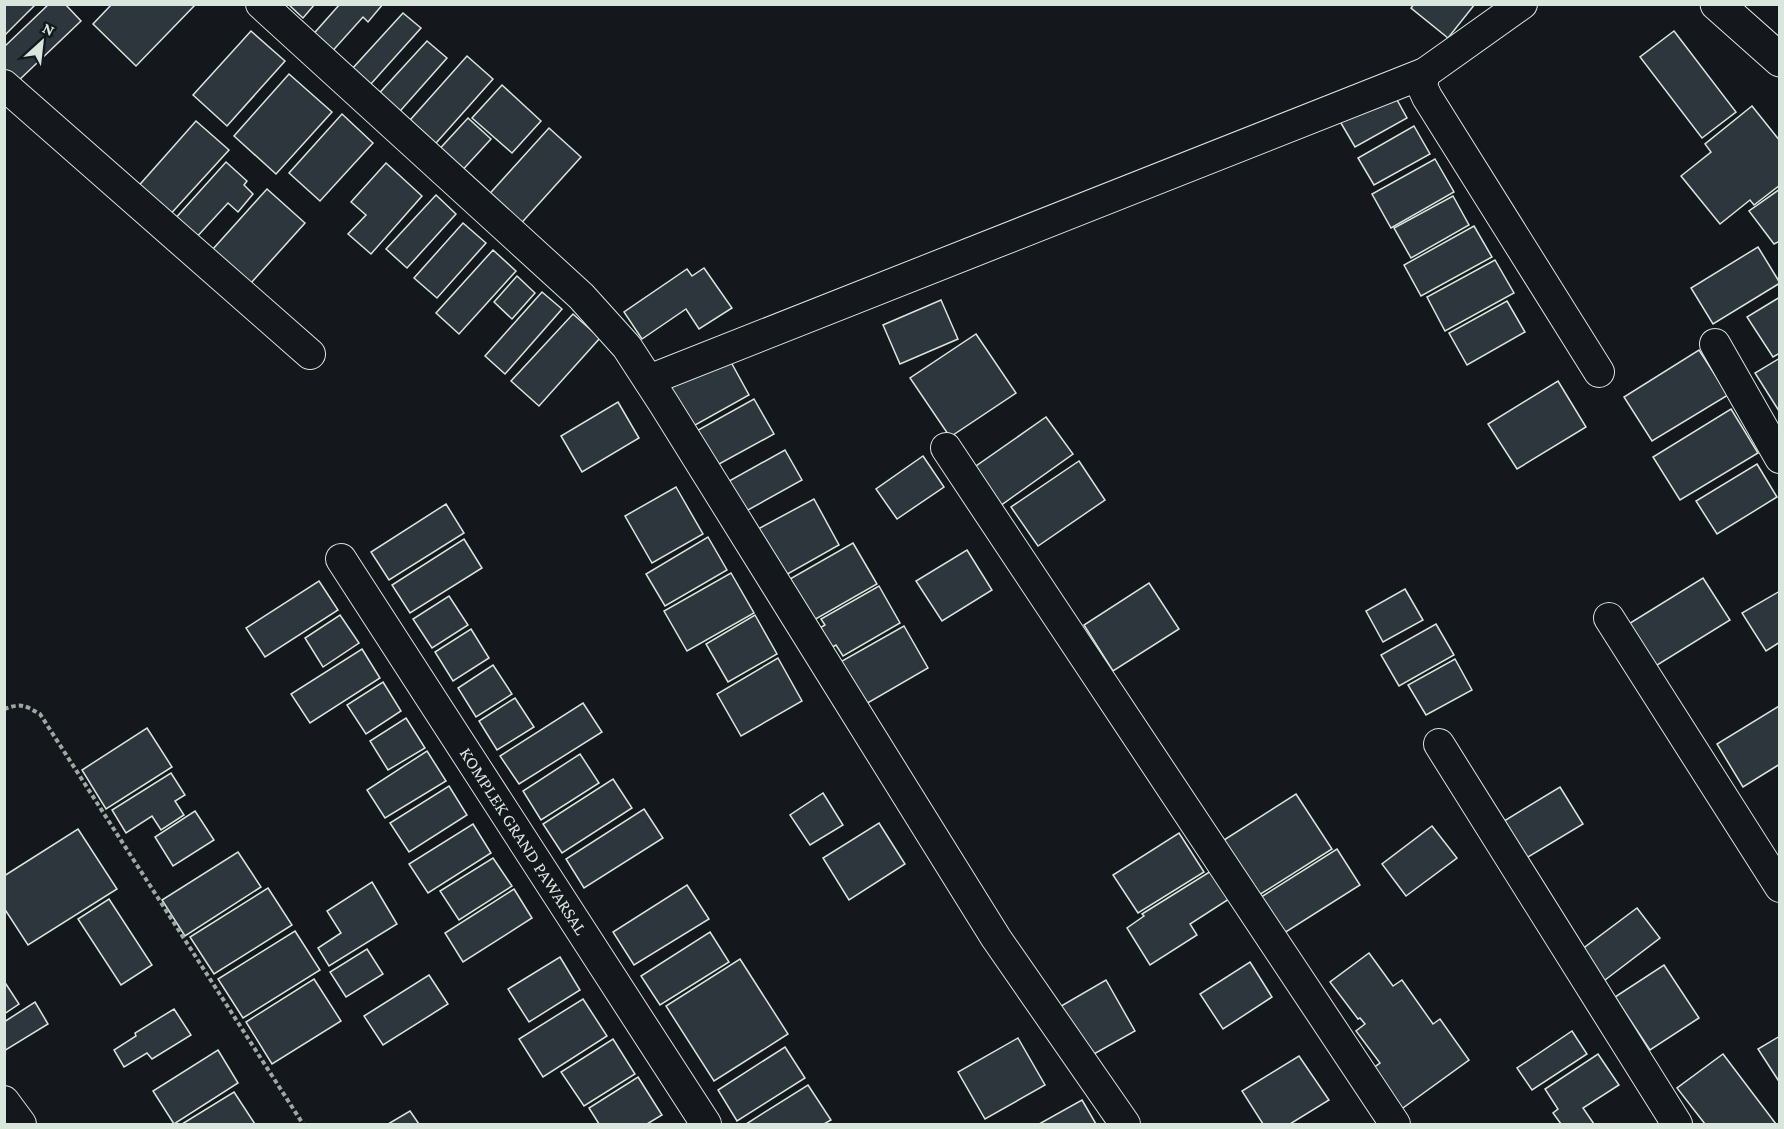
<svg xmlns="http://www.w3.org/2000/svg" width="1784" height="1129" font-family="'Crimson Pro',serif">
	<rect width="100%" height="100%" fill="#14181c"/>
	<g fill="#2c363c" stroke="#d8e6dc" stroke-width="1.5">
		<path d="M4 4 35 5 4 36Z"/>
		<path d="M49 4H65L81 21 16 83 4 72V47Z"/>
		<path d="M112 4H196L136 66 93 24Z"/>
		<path d="M288 4H315L303 18Z"/>
		<path d="M340 4H383L368 22 363 17 328 56 309 39Z"/>
		<path d="M1414 4H1475L1448 38 1411 8Z"/>
		<path d="M403 13 421 28 370 85 352 69Z"/>
		<path d="M251 31 285 61 227 126 193 95Z"/>
		<path d="M1674 31 1736 112 1702 138 1640 57Z"/>
		<path d="M427 41 447 58 394 118 373 100Z"/>
		<path d="M467 56 493 79 429 151 403 128Z"/>
		<path d="M289 74 332 112 276 174 234 136Z"/>
		<path d="M502 85 541 121 512 153 472 118Z"/>
		<path d="M1391 89 1407 118 1355 147 1338 118Z"/>
		<path d="M1752 106 1780 141V185L1754 205 1750 200 1720 224 1681 176 1711 152 1705 144Z"/>
		<path d="M342 114 373 143 320 201 289 173Z"/>
		<path d="M468 118 491 139 458 175 434 155Z"/>
		<path d="M196 121 229 150 167 218 135 190Z"/>
		<path d="M1414 126 1430 154 1374 185 1358 158Z"/>
		<path d="M549 128 581 157 516 229 484 200Z"/>
		<path d="M1435 159 1454 192 1391 228 1372 194Z"/>
		<path d="M226 162 247 181 244 185 253 194 238 212 228 203 194 240 173 221Z"/>
		<path d="M386 163 422 196 371 254 348 234 366 215 351 202Z"/>
		<path d="M267 189 305 223 251 283 213 249Z"/>
		<path d="M1780 189V241L1774 244 1749 211Z"/>
		<path d="M436 195 456 214 407 268 386 249Z"/>
		<path d="M1453 196 1469 225 1411 258 1394 228Z"/>
		<path d="M463 223 486 243 437 298 414 278Z"/>
		<path d="M1474 226 1492 257 1421 296 1404 265Z"/>
		<path d="M1758 247 1780 283 1713 324 1691 288Z"/>
		<path d="M493 250 516 271 459 334 436 313Z"/>
		<path d="M1495 260 1514 293 1445 331 1427 297Z"/>
		<path d="M704 268 732 308 699 329 686 309 642 339 624 312 687 269 692 276Z"/>
		<path d="M517 276 535 293 512 319 494 302Z"/>
		<path d="M542 292 562 309 505 374 485 356Z"/>
		<path d="M1780 297V353L1773 357 1747 317Z"/>
		<path d="M941 300 958 339 900 364 883 325Z"/>
		<path d="M1507 301 1525 332 1467 365 1449 333Z"/>
		<path d="M573 314 600 338 539 406 511 381Z"/>
		<path d="M976 334 1016 393 950 437 910 378Z"/>
		<path d="M1699 350 1728 395 1652 441 1624 397Z"/>
		<path d="M726 353 749 395 688 429 665 387Z"/>
		<path d="M1780 358V411H1779L1755 373Z"/>
		<path d="M1558 381 1586 427 1517 469 1488 424Z"/>
		<path d="M754 399 774 434 710 469 691 434Z"/>
		<path d="M618 402 639 438 582 472 561 436Z"/>
		<path d="M1731 409 1758 453 1680 500 1653 457Z"/>
		<path d="M1046 417 1073 454 993 511 966 473Z"/>
		<path d="M785 450 802 480 739 515 722 485Z"/>
		<path d="M923 456 944 487 897 519 876 489Z"/>
		<path d="M1079 461 1105 500 1038 546 1011 507Z"/>
		<path d="M1757 464 1777 497 1717 534 1696 501Z"/>
		<path d="M676 487 703 534 652 563 625 516Z"/>
		<path d="M814 499 839 545 784 576 758 529Z"/>
		<path d="M446 504 464 533 389 580 371 552Z"/>
		<path d="M708 537 727 570 665 606 646 574Z"/>
		<path d="M464 539 482 568 410 613 392 585Z"/>
		<path d="M853 543 877 584 814 620 790 579Z"/>
		<path d="M967 550 992 590 942 621 916 581Z"/>
		<path d="M731 573 754 613 687 651 664 611Z"/>
		<path d="M1703 578 1730 620 1654 667 1627 625Z"/>
		<path d="M319 581 338 610 265 657 246 628Z"/>
		<path d="M1149 583 1179 629 1113 671 1084 625Z"/>
		<path d="M879 586 900 623 843 656 836 645 825 651 813 632 825 625 821 619Z"/>
		<path d="M1405 589 1423 620 1383 642 1366 611Z"/>
		<path d="M1780 591V642L1766 651 1742 613Z"/>
		<path d="M449 596 468 625 432 648 413 619Z"/>
		<path d="M340 615 359 643 323 667 305 638Z"/>
		<path d="M755 615 777 654 728 682 706 644Z"/>
		<path d="M1436 624 1454 655 1399 686 1381 655Z"/>
		<path d="M904 626 928 668 859 708 835 665Z"/>
		<path d="M471 629 489 658 453 681 435 652Z"/>
		<path d="M362 649 380 678 310 723 291 694Z"/>
		<path d="M778 658 802 701 741 736 717 694Z"/>
		<path d="M1455 659 1472 690 1426 715 1408 685Z"/>
		<path d="M493 665 512 694 476 717 458 688Z"/>
		<path d="M383 682 401 711 366 734 347 705Z"/>
		<path d="M515 698 534 727 497 750 479 721Z"/>
		<path d="M583 703 602 732 519 784 500 756Z"/>
		<path d="M1779 706 1780 764 1743 787 1717 744Z"/>
		<path d="M406 718 425 748 388 770 370 741Z"/>
		<path d="M147 728 172 767 106 809 82 770Z"/>
		<path d="M427 751 446 781 385 818 367 790Z"/>
		<path d="M580 754 599 783 541 820 523 791Z"/>
		<path d="M171 773 185 795 175 801 184 815 161 830 152 816 126 833 112 810Z"/>
		<path d="M613 779 632 808 562 853 543 824Z"/>
		<path d="M449 786 467 815 409 852 390 823Z"/>
		<path d="M1560 787 1583 824 1518 863 1496 826Z"/>
		<path d="M823 793 843 825 810 845 790 815Z"/>
		<path d="M1296 794 1332 849 1259 895 1224 840Z"/>
		<path d="M644 809 663 838 584 888 566 859Z"/>
		<path d="M195 811 214 840 173 866 155 837Z"/>
		<path d="M879 823 905 864 849 900 823 858Z"/>
		<path d="M473 824 491 853 428 893 409 864Z"/>
		<path d="M1432 826 1457 858 1406 896 1382 864Z"/>
		<path d="M78 829 117 889 28 945 4 908V876Z"/>
		<path d="M1179 833 1204 872 1138 913 1113 875Z"/>
		<path d="M1337 849 1360 885 1281 935 1258 899Z"/>
		<path d="M238 852 261 887 185 936 162 900Z"/>
		<path d="M493 858 512 886 459 920 440 891Z"/>
		<path d="M1211 871 1229 899 1190 924 1197 935 1150 965 1127 928 1144 916 1142 914Z"/>
		<path d="M372 882 397 924 329 966 318 948 341 933 327 911Z"/>
		<path d="M687 885 709 919 634 965 613 932Z"/>
		<path d="M268 888 292 925 214 974 190 937Z"/>
		<path d="M514 889 532 918 463 962 445 933Z"/>
		<path d="M109 899 152 965 121 985 78 919Z"/>
		<path d="M1637 908 1660 938 1601 983 1577 953Z"/>
		<path d="M295 931 320 970 243 1018 218 979Z"/>
		<path d="M710 932 729 962 660 1005 641 976Z"/>
		<path d="M367 949 383 974 346 997 330 972Z"/>
		<path d="M1369 953 1393 986 1402 980 1433 1024 1440 1019 1469 1060 1396 1113 1366 1073 1380 1063 1356 1031 1365 1024 1360 1018 1358 1019 1330 982Z"/>
		<path d="M560 957 580 990 529 1022 508 989Z"/>
		<path d="M740 959 788 1034 714 1081 666 1006Z"/>
		<path d="M1250 962 1272 997 1223 1029 1200 994Z"/>
		<path d="M1664 965 1699 1018 1650 1050 1615 997Z"/>
		<path d="M429 975 448 1004 383 1045 364 1016Z"/>
		<path d="M314 979 341 1021 272 1064 246 1022Z"/>
		<path d="M1106 980 1135 1031 1085 1059 1056 1009Z"/>
		<path d="M4 981 19 1004 4 1014Z"/>
		<path d="M583 999 607 1036 543 1077 519 1039Z"/>
		<path d="M35 1002 48 1024 4 1051V1022Z"/>
		<path d="M174 1009 191 1035 152 1059 147 1053 124 1067 114 1050 136 1036 135 1033Z"/>
		<path d="M1572 1031 1587 1054 1532 1090 1517 1068Z"/>
		<path d="M1780 1036V1083L1758 1049Z"/>
		<path d="M1018 1038 1045 1085 985 1119 958 1072Z"/>
		<path d="M613 1039 635 1074 584 1106 561 1072Z"/>
		<path d="M785 1047 805 1078 737 1121 718 1090Z"/>
		<path d="M218 1050 238 1083 174 1124 153 1091Z"/>
		<path d="M1598 1054 1619 1085 1583 1108 1594 1124H1561L1553 1113 1558 1109 1545 1089Z"/>
		<path d="M1723 1054 1776 1124H1705L1677 1088Z"/>
		<path d="M1299 1056 1329 1100 1290 1124H1263L1242 1091Z"/>
		<path d="M638 1077 662 1115 647 1124H599L589 1108Z"/>
		<path d="M808 1085 831 1120 824 1124H746Z"/>
		<path d="M234 1092 255 1124H182Z"/>
		<path d="M1082 1100 1096 1124H1039Z"/>
		<path d="M410 1111 419 1124H388Z"/>
	</g>
	<g fill="none" stroke-linecap="round" stroke-linejoin="round">
		<g stroke="#d8e6dc" stroke-width="32">
			<g id="street">
				<path d="M261 4 581 296 627 347 664 404 996 938 1125 1124"/>
				<path d="M1522 4 1425 73 1422 86 1427 97 1599 372"/>
				<path d="M4 85 310 354"/>
				<path d="M1715 344 1780 458"/>
				<path d="M649 380 1425 73"/>
				<path d="M946 448 1395 1124"/>
				<path id="s1" d="M341 559 706 1124"/>
				<path d="M1609 618 1780 887"/>
				<path d="M1439 744 1677 1124"/>
				<path d="M4 1101 21 1124"/>
			</g>
		</g>
		<g stroke="#d8e6dc" stroke-width="35">
			<path id="secondary" d="M1717 4 1780 60"/>
		</g>
		<path stroke="#9da8a2" stroke-width="4" stroke-dasharray="4.5 3" stroke-linecap="butt" d="M4 709C22 703 24 705 40 714L303 1124"/>
		<use href="#street" stroke="#14181c" stroke-width="30"/>
		<use href="#secondary" stroke="#14181c" stroke-width="33"/>
	</g>
	<g text-anchor="middle" dominant-baseline="central" stroke-width="4.5" stroke-linejoin="round" paint-order="stroke">
		<g font-size="18" fill="#d8e6dc" stroke="#14181c">
			<text stroke="none"><textPath href="#s1" startOffset="336">KOMPLEK GRAND PAWARSAL</textPath></text>
		</g>
	</g>
	<rect width="1784" height="1129" fill="none" stroke="#d8e6dc" stroke-width="12"/>
	<g transform="translate(42 42) rotate(27)" stroke="#14181c" stroke-width="4.5" paint-order="stroke">
	<path d="M0-4.5L10 22L0 15L-10 22Z" fill="#d8e6dc"/>
	<text y="-9" font-size="16" font-weight="bold" text-anchor="middle" fill="#d8e6dc">N</text>
	</g>
</svg>
